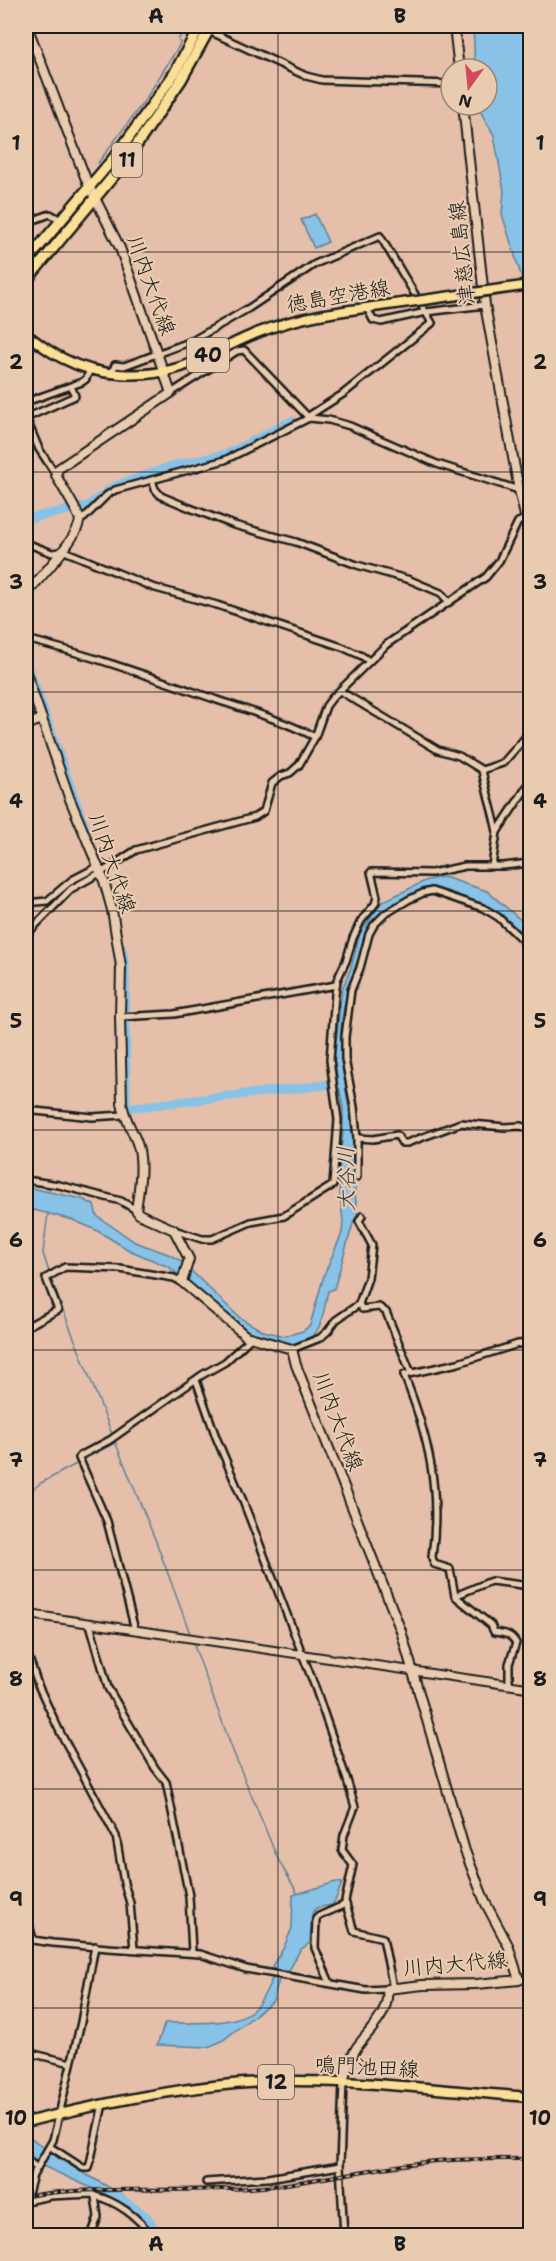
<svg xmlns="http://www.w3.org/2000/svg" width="556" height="2261" font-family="'Shantell Sans','Klee One',sans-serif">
	<rect width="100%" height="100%" fill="#e5bfaa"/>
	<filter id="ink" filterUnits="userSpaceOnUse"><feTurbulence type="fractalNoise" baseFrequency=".0167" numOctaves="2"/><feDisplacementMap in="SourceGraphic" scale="12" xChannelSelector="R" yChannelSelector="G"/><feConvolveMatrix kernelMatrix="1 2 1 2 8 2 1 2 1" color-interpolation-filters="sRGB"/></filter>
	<g filter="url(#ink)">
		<path fill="#ddb2a2" d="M490 2156H530V2161L452 2162 231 2191 124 2192 123 2188 265 2185 423 2161Z"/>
		<g fill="#88c2e7" stroke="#5d8096" stroke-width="1.5">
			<path d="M473 26H530V304L502 214 504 191 494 135 477 106 487 105V69H475Z"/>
			<path d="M315 214 328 242 314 248 301 220Z"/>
			<path d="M444 877 487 891 530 928V943C505 921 491 907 459 896 451 893 441 889 432 888 423 888 415 893 407 898 398 902 387 908 381 916 361 940 344 995 341 1027 338 1065 350 1102 353 1140 355 1167 353 1191 358 1218L357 1220H354L334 1289 328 1291C325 1302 324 1317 319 1327 303 1357 263 1341 240 1328L169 1267 129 1250 96 1230 73 1220 26 1208V1187L82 1199 94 1205 97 1216 135 1242 168 1254 181 1261 240 1318 263 1331 285 1336 303 1331 310 1325 324 1275 342 1233 343 1222 338 1175 343 1132V1108L334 1059 342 989 351 968 360 933 382 902 427 880Z"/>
			<path d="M336 1882 342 1883 335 1901 332 1905 316 1908 312 1914 310 1943 300 1950 289 1971 281 1972 273 2001 222 2041 208 2047 157 2045 165 2023C190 2022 237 2027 255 2008 261 2002 273 1979 275 1971L272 1966 283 1949 292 1928 293 1895Z"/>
			<path d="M26 2134 58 2158 124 2196 120 2201 43 2166C30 2157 26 2150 26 2134Z"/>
		</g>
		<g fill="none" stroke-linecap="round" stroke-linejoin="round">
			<g stroke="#5d8096" stroke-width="1.5">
				<path d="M168 26 185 30"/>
				<path d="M66 142 79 173"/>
				<path d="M98 163 145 100 179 46 180 43 178 39 187 29"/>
				<path d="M97 212 113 245"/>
				<path d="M35 223 48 218"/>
				<path d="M26 899 39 898 41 900"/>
				<path d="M26 930 72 883 93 872"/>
				<path d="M89 1114 120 1111"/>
				<path d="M48 1213 43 1253 49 1272"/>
				<path d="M50 1277 112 1434"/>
				<path d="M114 1439 157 1544 191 1636"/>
				<path d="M82 1460 115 1443"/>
				<path d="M26 1494 41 1483 78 1463"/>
				<path d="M192 1640 233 1751 277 1857C283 1870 291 1880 297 1893"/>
			</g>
			<g stroke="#88c2e7" stroke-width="9">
				<path d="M26 519 88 506 113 487 172 466 227 454 292 421"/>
				<path d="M26 662 43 709"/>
				<path d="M26 715 43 709 85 828"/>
				<path d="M121 946 125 964 126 1108 342 1083"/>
				<path d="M113 2193 147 2217 159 2236"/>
			</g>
			<g stroke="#1c1c1c" stroke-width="10">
				<g id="minor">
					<path d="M209 31 306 76 322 80 451 84"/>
					<path d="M26 223 50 214 61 220"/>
					<path d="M367 308 373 320 381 322 426 312 485 305"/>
					<path d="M112 373 115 365 124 366 192 341 249 308 315 264 380 236 432 323 343 394 307 417"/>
					<path d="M171 393 237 351 244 350 309 418 329 420 350 426 437 464 519 490"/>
					<path d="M26 402 82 382 86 379 90 369"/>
					<path d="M56 475 39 449 26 418 75 396 71 386"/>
					<path d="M152 480 155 489 161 496 190 508 234 525 296 542 357 565 410 580 441 593 449 602"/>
					<path d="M80 519 84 518 107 495 115 490 225 460 309 418"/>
					<path d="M26 543 52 553 60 552"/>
					<path d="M62 550 152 587 217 605 342 647 362 656 369 661"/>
					<path d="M26 639C90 655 154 678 217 700 250 711 284 721 315 737"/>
					<path d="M340 691 438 750 459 756 482 770C486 791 493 810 497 832"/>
					<path d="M482 770 503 763 530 732"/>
					<path d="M492 866 497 832 530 782"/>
					<path d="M26 903 47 901 72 880 97 867"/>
					<path d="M26 935 71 889 107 869 136 850 255 817 264 811 272 783 281 776 290 773 299 765 315 737 326 706 333 697 387 644 486 577 499 561 518 522 525 519"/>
					<path d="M120 1017 174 1014 336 985"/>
					<path d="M26 1110 92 1117 123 1115"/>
					<path d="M357 1138 354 1107 345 1059V1037L351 990 360 968 369 934 374 925 385 914 408 900 423 893 432 891 483 908 498 917 530 947"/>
					<path d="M357 1177V1138L373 1139 397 1135 402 1143H407L461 1123 505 1127 521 1126 530 1130"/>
					<path d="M26 1180 59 1185 121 1201 136 1210"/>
					<path d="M174 1230 202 1239H212L251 1222 284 1216 333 1185 338 1120 330 1060 335 994 337 980 346 961 353 938 361 921 375 904 377 897 371 872 432 873 465 866H503L530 863"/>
					<path d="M359 1304 362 1309 379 1307 386 1312 411 1373"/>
					<path d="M26 1327 58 1310 46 1278 65 1267 120 1269 174 1278 182 1282"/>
					<path d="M292 1349 320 1338 328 1331 336 1320 359 1304 368 1278 372 1245 359 1221 362 1216"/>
					<path d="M196 1380 216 1437 243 1501 315 1687 347 1780 355 1807 344 1835 342 1850 353 1865 345 1901 354 1931 383 1938 393 1988"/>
					<path d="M455 1596 491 1581 530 1586"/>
					<path d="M90 1624 108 1688 155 1768 166 1782 189 1896 192 1952"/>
					<path d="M135 1630 107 1521 79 1458 80 1456 110 1440 202 1375 225 1362 251 1338"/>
					<path d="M26 1649 38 1685 60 1732 116 1836 124 1883 130 1903 134 1949"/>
					<path d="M509 1685V1664L516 1643C511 1634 504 1633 494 1632L491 1625 455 1596 450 1569 434 1564 432 1557C441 1491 429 1437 404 1375L458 1363 518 1344 530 1343"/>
					<path d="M26 1912 33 1940"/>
					<path d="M26 1939 53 1943 108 1948 200 1954 246 1969 366 1990 387 1989"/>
					<path d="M519 1980 530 1979"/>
					<path d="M330 1983 315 1948 316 1919 319 1916 346 1904"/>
					<path d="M26 2052 71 2063"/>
					<path d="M343 2082 340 2166 344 2236"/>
					<path d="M52 2148 83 2168H89L103 2104"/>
					<path d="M26 2159 37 2168"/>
					<path d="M206 2182 268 2178 340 2166"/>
					<path d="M95 2196C116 2201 139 2217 151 2236"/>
					<path d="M26 2201 33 2175 53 2140 81 2022 95 1946"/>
					<path d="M26 2201 50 2196 92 2194 95 2196 98 2217 91 2236"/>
					<path d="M510 2236 530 2232"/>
				</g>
			</g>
			<g stroke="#1c1c1c" stroke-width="11">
				<g id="tertiary">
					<path d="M187 26 198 28"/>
					<path d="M26 1614 530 1688"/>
				</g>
			</g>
			<g stroke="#1c1c1c" stroke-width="12">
				<g id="secondary">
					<path d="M454 26 459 69"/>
					<path d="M463 105 485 305 519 490 530 537"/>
					<path d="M26 594C36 582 85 531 79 517 73 503 63 489 56 475L58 469 171 393 120 248 87 182 27 26"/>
					<path d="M26 673 69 797 104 881 112 910 121 966 120 1017 122 1103C124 1118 132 1129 137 1143 144 1162 139 1190 136 1210L139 1214 174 1230 189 1259 182 1282 246 1336 292 1349 296 1365 401 1631 465 1851 485 1902 508 1945 519 1980 476 1984 423 1985 387 1989C390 2014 370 2029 357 2047 350 2058 346 2070 343 2082"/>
					<path d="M26 725 42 719"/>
				</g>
			</g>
			<g stroke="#1c1c1c" stroke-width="13">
				<g id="primary">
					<path d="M26 334C38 343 50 353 64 359 98 377 144 379 181 367 210 357 236 340 265 330 307 314 351 310 395 304"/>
					<path d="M26 2122C111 2101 197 2083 286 2081 367 2080 449 2091 530 2097"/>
				</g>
			</g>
			<g stroke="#1c1c1c" stroke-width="14">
				<g id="trunk">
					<path d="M26 262 118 153 174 74 200 26"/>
					<path d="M26 281 125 162 181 80 211 26"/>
				</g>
			</g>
			<use href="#minor" stroke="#e9ccb0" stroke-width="5"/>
			<use href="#tertiary" stroke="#e9ccb0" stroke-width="7"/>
			<use href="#secondary" stroke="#e9ccb0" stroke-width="8"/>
			<use href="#primary" stroke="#fbdf96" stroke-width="8"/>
			<use href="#trunk" stroke="#fbdf96" stroke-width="9"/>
			<g stroke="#1c1c1c" stroke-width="4">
				<path id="rail" d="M26 2196C104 2184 184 2194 263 2187 317 2181 371 2168 426 2162 460 2158 495 2159 530 2159"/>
			</g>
			<use href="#rail" stroke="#e9ccb0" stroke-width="1.5" stroke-dasharray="4.5" stroke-linecap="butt"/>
			<g stroke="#1c1c1c" stroke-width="13" stroke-linecap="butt">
				<path id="primary-bridge" d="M395 304 530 285"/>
			</g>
			<use href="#primary-bridge" stroke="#fbdf96" stroke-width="8"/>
		</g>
	</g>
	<path fill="none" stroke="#1c1c1c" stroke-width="1.5" stroke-opacity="0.55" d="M278 26V2236M26 252H530M26 472H530M26 692H530M26 911H530M26 1130H530M26 1350H530M26 1570H530M26 1789H530M26 2008H530"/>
	<g text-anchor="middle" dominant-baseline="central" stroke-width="4.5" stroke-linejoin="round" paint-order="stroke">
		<g fill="#e9ccb0" stroke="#5a5148" stroke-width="1.5">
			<rect x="112" y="143" width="30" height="34" rx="4.5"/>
			<rect x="187" y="338" width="42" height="34" rx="4.5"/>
			<rect x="258" y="2065" width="36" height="34" rx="4.5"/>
		</g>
		<g font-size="20" font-weight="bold" fill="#1c1c1c">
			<text x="127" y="160">11</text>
			<text x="208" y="355">40</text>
			<text x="276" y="2082">12</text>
		</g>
		<g font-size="21" fill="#1c1c1c" stroke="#e9ccb0">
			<text transform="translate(462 253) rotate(-96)">津慈広島線</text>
			<text transform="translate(151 285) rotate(70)">川内大代線</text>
			<text transform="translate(338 296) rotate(-10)">徳島空港線</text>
			<text transform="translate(112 863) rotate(71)">川内大代線</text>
			<text transform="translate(338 1421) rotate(69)">川内大代線</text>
			<text transform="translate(455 1964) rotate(-5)">川内大代線</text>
			<text transform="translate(367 2067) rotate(3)">鳴門池田線</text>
		</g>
		<g font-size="22" font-style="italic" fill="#323d45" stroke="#e9ccb0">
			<text transform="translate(346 1179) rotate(-91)">大谷川</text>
		</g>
	</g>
	<rect width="556" height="2261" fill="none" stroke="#e9ccb0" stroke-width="66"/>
	<g transform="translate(469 87) rotate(195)"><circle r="28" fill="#e9ccb0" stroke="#978675" stroke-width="1.5"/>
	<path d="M0-4.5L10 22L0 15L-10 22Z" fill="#d1495b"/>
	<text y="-9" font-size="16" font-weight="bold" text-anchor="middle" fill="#1c1c1c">N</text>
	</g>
	<rect x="33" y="33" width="490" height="2195" fill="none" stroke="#1c1c1c" stroke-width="2"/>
	<g font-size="20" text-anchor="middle" font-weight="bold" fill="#1c1c1c">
		<text x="156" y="23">A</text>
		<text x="400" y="23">B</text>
		<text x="16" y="150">1</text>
		<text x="540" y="150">1</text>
		<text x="16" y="369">2</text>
		<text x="540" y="369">2</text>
		<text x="16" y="589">3</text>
		<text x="540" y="589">3</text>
		<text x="16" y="808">4</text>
		<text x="540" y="808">4</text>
		<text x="16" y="1028">5</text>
		<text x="540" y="1028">5</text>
		<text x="16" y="1247">6</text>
		<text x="540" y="1247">6</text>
		<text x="16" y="1467">7</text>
		<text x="540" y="1467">7</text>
		<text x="16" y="1686">8</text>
		<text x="540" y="1686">8</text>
		<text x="16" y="1906">9</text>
		<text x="540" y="1906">9</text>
		<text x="16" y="2125">10</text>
		<text x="540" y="2125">10</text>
		<text x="156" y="2251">A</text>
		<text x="400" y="2251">B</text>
	</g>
</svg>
